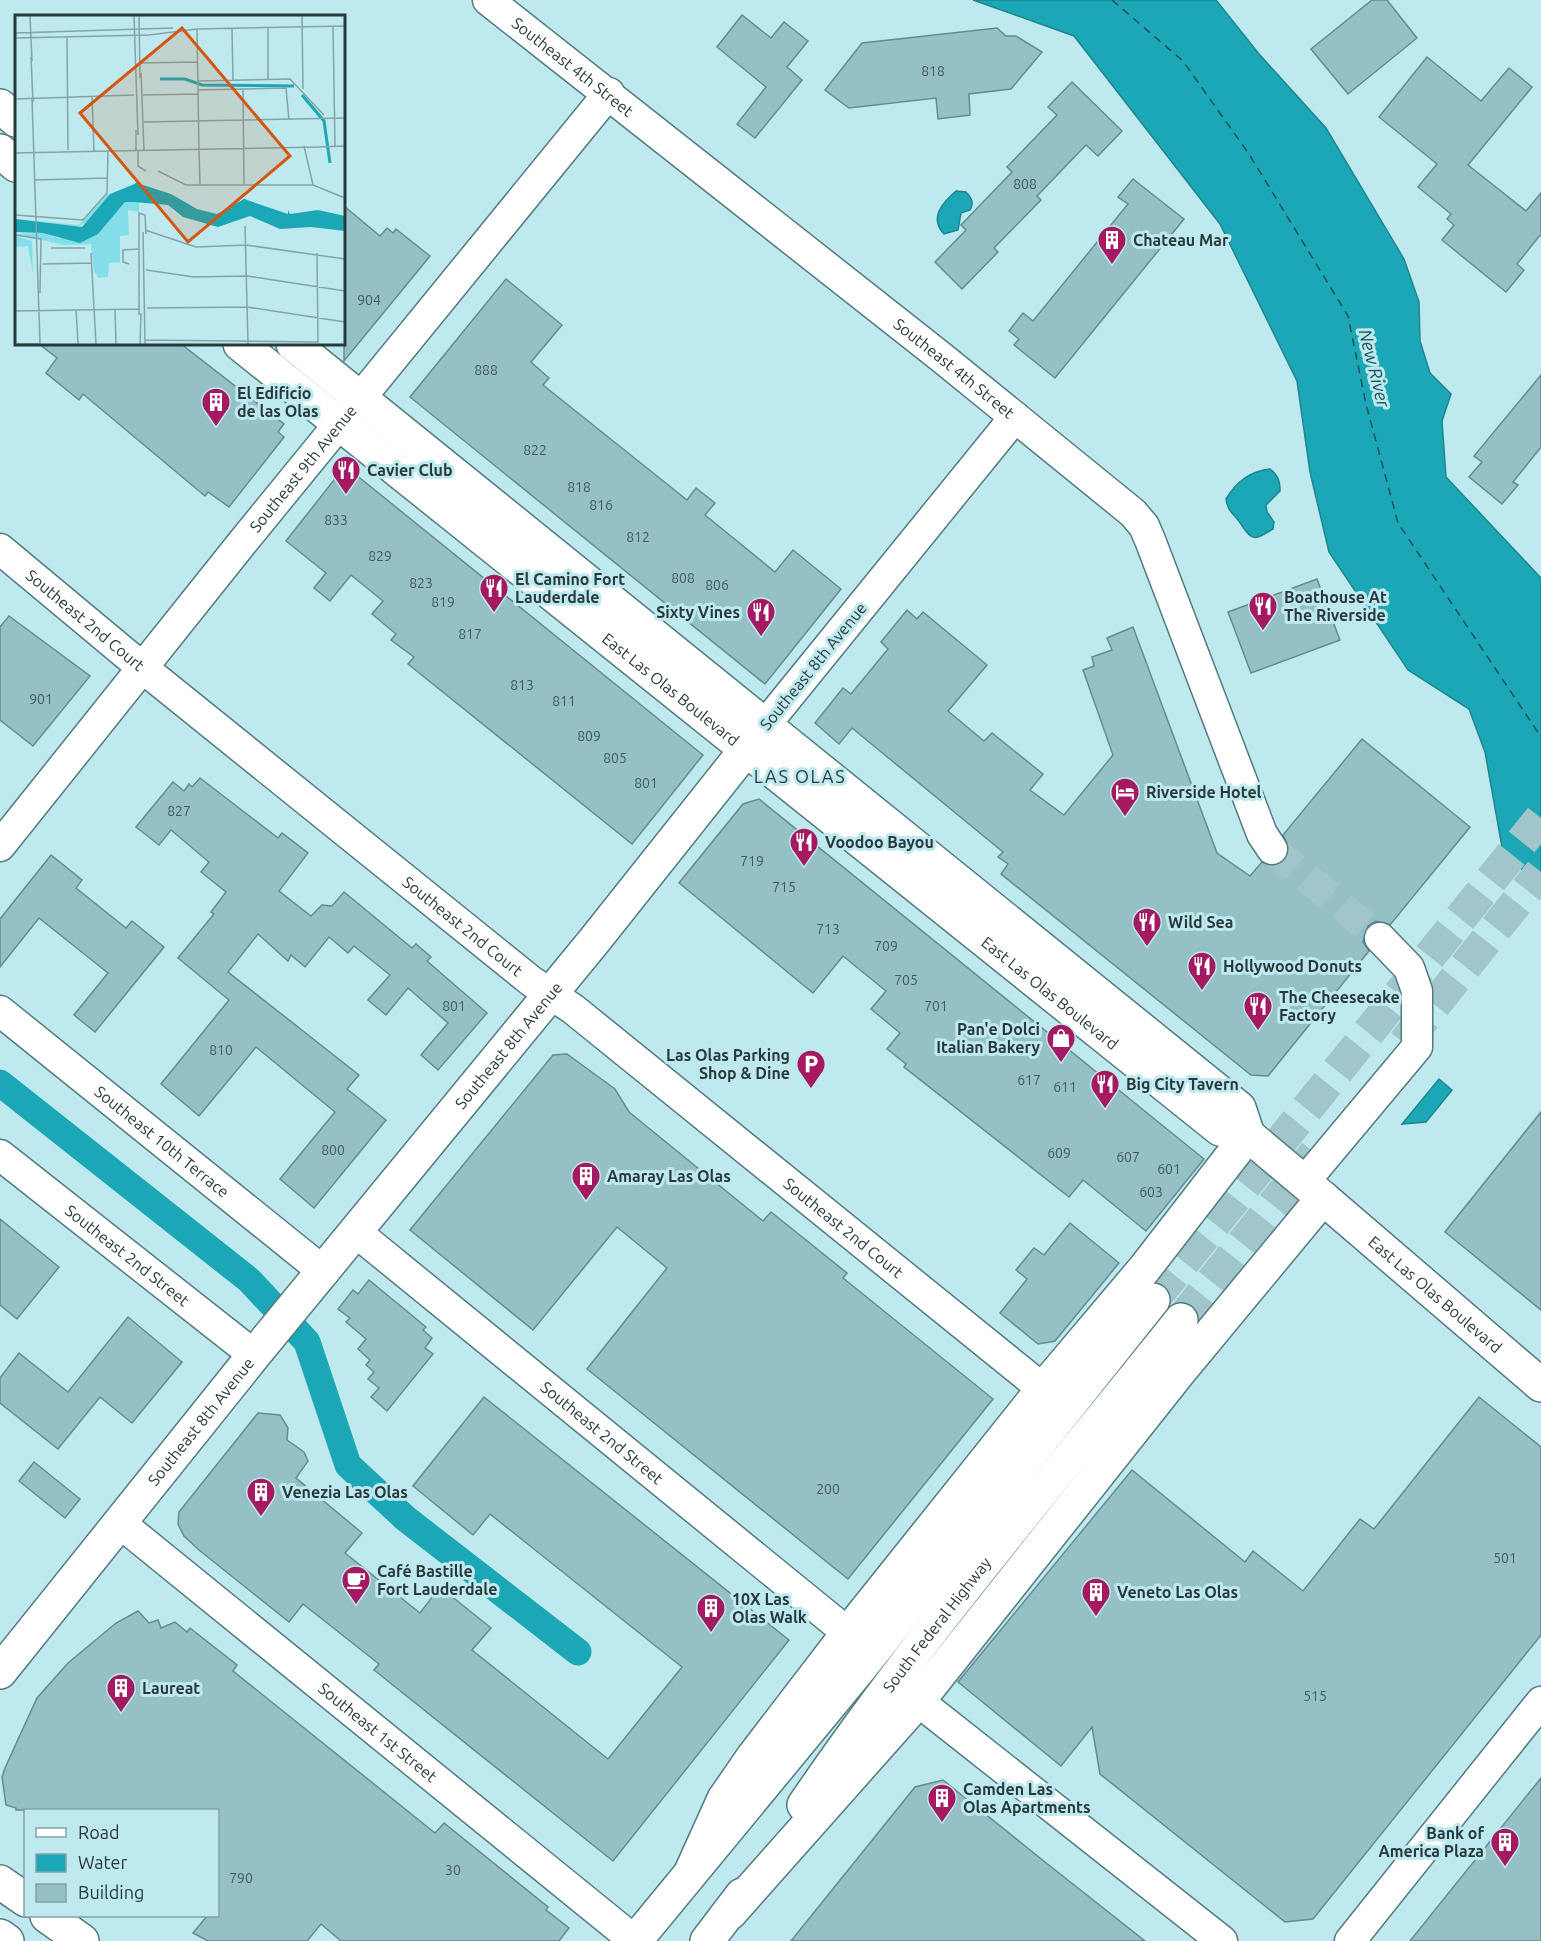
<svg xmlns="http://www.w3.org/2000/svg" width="1541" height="1941" font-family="Ubuntu,sans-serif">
	<rect width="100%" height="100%" fill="#bee9ef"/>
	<g fill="#1ba7b5" stroke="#1f8690" stroke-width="1.5">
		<path d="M973 0H1216L1259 54 1326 128 1404 259 1419 302 1420 341 1430 373 1451 394 1442 421 1446 477 1541 578V891L1502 847 1485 752 1469 709 1408 670 1329 552 1310 472 1297 381 1220 224 1074 36Z"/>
		<path d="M956 191 966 192C972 198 974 203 970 210L961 213 958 230 944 234C929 218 942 203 956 191Z"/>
		<path d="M1270 469C1278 475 1280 481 1280 491L1266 505 1267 512 1274 522 1273 529C1255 540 1252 542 1241 524 1235 515 1227 511 1226 499 1236 482 1250 471 1270 469Z"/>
		<path d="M1439 1079 1452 1090 1426 1122 1402 1124Z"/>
	</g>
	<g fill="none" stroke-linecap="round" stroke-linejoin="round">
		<path stroke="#1ba7b5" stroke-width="27" d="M0 1083 249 1280 307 1342 348 1465 405 1518 578 1652"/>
		<path stroke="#1d5258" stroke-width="1.5" stroke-dasharray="8 6" stroke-linecap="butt" d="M1112 0 1183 61 1249 154 1348 316 1366 404 1398 523 1541 737"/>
	</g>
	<g fill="#95c0c5" stroke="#638c92" stroke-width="1.5">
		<path d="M1372 0H1387L1417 38 1348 94 1311 49Z"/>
		<path d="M742 15 771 38 784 22 808 41 787 67 802 80 755 138 737 124 766 87 717 47Z"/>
		<path d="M997 28 1006 36H1016L1042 52 1011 89 969 94 970 115 938 119 936 98 849 108 825 90 862 43Z"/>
		<path d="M1427 57 1481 101 1509 68 1532 87 1468 165 1526 211 1541 193V234L1517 264 1524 270 1506 292 1442 240 1454 225 1447 219 1451 214 1418 187 1437 164 1379 117Z"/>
		<path d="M1072 82 1122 131 1098 156 1086 145 1037 196 1041 200 994 248 998 252 962 289 935 262 966 230 961 225 1012 172 1007 167 1057 115 1048 107Z"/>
		<path d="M1133 179 1184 219 1055 378 1014 345 1019 339 1009 331 1023 313 1033 321 1128 204 1118 197Z"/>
		<path d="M344 206 380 236 387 228 393 233 396 229 430 256 344 361Z"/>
		<path d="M506 279 562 325 531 362 549 378 543 385 687 500 696 488 715 503 705 515 775 572 793 550 841 589 765 684 410 397Z"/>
		<path d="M39 344H181L284 424 278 432 284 437 229 507 208 492 205 496 83 394 79 400 46 373 57 358Z"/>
		<path d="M1541 375V447L1513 482 1518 485 1502 504 1469 477 1482 462 1474 456Z"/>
		<path d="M345 466 703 755 632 844 408 664 414 657 391 640 396 634 372 614 383 601 351 575 330 601 314 588 326 573 286 541Z"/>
		<path d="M1317 579 1340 640 1251 673 1228 612Z"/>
		<path d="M907 610 917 619 923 612 987 665 948 711 984 741 992 733 1043 774 1030 790 1064 815 1113 755 1083 670 1094 666 1092 657 1112 650 1107 638 1133 627 1217 853 1250 876 1262 862 1274 866 1287 857 1289 847 1283 835 1362 739 1470 827 1390 925 1376 921 1368 926 1363 942 1369 951 1268 1076 1251 1075 1001 874 1008 864 998 857 1003 852 852 728 839 744 815 723 843 688 851 694 888 649 881 642Z"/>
		<path d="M9 616 90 676 33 746 0 720V627Z"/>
		<path d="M200 778 278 838 282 833 308 853 279 891 311 916 322 905 332 906 344 892 412 948 416 944 431 957 427 961 487 1013 438 1070 421 1055 448 1023 408 988 386 1015 368 1000 390 975 354 946 348 953 329 937 305 967 291 955 288 961 258 934 228 972 359 1075 347 1089 386 1120 314 1208 280 1179 335 1112 256 1047 199 1116 161 1084 229 1000 178 958 214 914 211 912 226 892 201 872 209 862 171 830 159 845 136 827 173 782 184 791 189 784 192 787Z"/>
		<path d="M759 799 1204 1159 1146 1231 1083 1180 1069 1197 904 1067 906 1064 887 1049 900 1033 871 1009 886 991 843 956 813 993 679 883 743 804Z"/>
		<path d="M51 855 82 880 76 888 126 928 132 921 164 947 95 1032 74 1015 108 973 39 918 0 967V919Z"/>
		<path d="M567 1054 615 1089 629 1112 763 1221 771 1212 847 1273 843 1278 993 1399 848 1579 587 1369 667 1268 617 1227 533 1330 410 1230 553 1055Z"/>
		<path d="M1541 1112V1310L1445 1232Z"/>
		<path d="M0 1219 59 1267 17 1319 0 1305Z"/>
		<path d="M1070 1223 1119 1263 1055 1341 1038 1344 1000 1313 1027 1279 1016 1270 1034 1248 1044 1255Z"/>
		<path d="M369 1280 426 1327 423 1330 432 1338 425 1348 433 1354 387 1411 371 1397 379 1388 368 1379 374 1372 366 1365 370 1360 358 1349 366 1339 346 1322 350 1318 338 1309 353 1290 358 1294Z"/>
		<path d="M128 1317 182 1362 132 1423 100 1397 58 1449 0 1403V1378L19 1353 68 1392Z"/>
		<path d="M484 1397 789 1640 613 1861 374 1670 379 1664 303 1604 289 1622 199 1550 184 1536 178 1524 179 1512 258 1413 280 1415 288 1428 287 1440 304 1452 308 1461 296 1478 362 1533 345 1553 420 1613 440 1587 491 1628 472 1650 608 1759 682 1667 490 1514 473 1535 413 1486Z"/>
		<path d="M1479 1397 1541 1447V1635L1313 1919 1285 1922 1100 1774 1092 1727 1061 1766 958 1682 1132 1470 1245 1562 1253 1551 1303 1591 1360 1519 1374 1529Z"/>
		<path d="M34 1462 80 1499 65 1518 19 1481Z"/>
		<path d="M138 1611 149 1623 158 1620 161 1628 175 1622 187 1632 190 1628 237 1665 233 1671 435 1833 444 1823 548 1907 546 1910 569 1928 559 1941H341L321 1924 307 1941H208L193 1933 207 1916H218V1810H16V1808L6 1805 2 1777 5 1768 37 1698 68 1663 116 1623Z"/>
		<path d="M1541 1778V1941H1410Z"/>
		<path d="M943 1780 1045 1862 1145 1941H791L915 1787Z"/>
	</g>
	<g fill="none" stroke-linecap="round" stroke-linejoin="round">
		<path stroke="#a0c6cb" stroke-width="30" stroke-dasharray="30 15" stroke-linecap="butt" d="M1272 849 1380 938"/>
		<g stroke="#a0c6cb" stroke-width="33" stroke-dasharray="33 16" stroke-linecap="butt">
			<path d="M1404 1043 1541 872"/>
			<path d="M1153 1300 1541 818"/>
			<path d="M1181 1320 1315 1153"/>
		</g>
		<g stroke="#527b80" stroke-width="33">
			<g id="street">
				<path id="s1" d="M488 0 941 357 1133 513 1144 526 1150 540 1262 834 1272 849"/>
				<path id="s2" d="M0 549 144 669 531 981 573 1009 1043 1389"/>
				<path d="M765 725 1015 417"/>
				<path id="s3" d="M0 846 242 543 609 93"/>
				<path id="s4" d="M0 1011 324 1272"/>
				<path id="s5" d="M0 1155 254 1355"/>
				<path d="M1305 1181 1417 1047V991L1409 968 1380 938"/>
				<path id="s6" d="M357 1233 848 1633"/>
				<path id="s7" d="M120 1523 635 1941"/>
				<path d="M918 1701 1222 1941"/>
				<path d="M1350 1941 1541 1702"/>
			</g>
		</g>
		<g stroke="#527b80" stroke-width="36">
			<g id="secondary">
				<path id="s8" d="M1323 1198 1541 1385"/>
				<path id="s9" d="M0 1672 254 1355 594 941 764 727"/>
				<path d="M0 1882 26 1900"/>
				<path d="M47 1916 82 1941"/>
				<path d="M0 1936 7 1941"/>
			</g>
		</g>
		<g stroke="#527b80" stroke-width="36">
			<g id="primary">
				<path d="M0 106 16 120"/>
				<path d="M0 151 16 165"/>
				<path id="s10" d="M240 344 1220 1129 1248 1135 1323 1198 1179 1372 918 1701 730 1913"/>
				<path d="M293 344 1239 1108 1248 1135"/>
				<path id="s11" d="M804 1805C919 1636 1053 1480 1181 1320"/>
				<path d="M691 1872 724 1799 753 1757 848 1633 1043 1389 1145 1268 1248 1135"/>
				<path d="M635 1941 860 1668 1153 1300"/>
				<path d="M707 1941 742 1895"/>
			</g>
		</g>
		<use href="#street" stroke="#fff" stroke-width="30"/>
		<use href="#secondary" stroke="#fff" stroke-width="33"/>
		<use href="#primary" stroke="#fff" stroke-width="33"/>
	</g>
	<defs>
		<g id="building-pin" transform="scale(1.5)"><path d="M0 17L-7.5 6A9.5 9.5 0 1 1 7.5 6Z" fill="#a41961" stroke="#bee9ef"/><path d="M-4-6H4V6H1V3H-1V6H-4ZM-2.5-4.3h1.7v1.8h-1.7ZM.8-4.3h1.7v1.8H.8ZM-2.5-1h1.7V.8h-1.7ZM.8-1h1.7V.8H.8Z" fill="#fff"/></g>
		<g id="restaurant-pin" transform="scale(1.5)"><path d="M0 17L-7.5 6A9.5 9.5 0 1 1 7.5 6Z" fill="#a41961" stroke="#bee9ef"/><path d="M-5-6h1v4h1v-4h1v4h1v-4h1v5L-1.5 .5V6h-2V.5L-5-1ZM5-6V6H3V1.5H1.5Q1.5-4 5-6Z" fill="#fff"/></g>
		<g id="hotel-pin" transform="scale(1.5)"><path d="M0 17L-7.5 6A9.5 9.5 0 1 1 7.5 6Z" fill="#a41961" stroke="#bee9ef"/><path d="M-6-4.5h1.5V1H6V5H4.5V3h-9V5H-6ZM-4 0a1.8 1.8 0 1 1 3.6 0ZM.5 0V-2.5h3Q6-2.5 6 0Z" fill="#fff"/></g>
		<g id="shop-pin" transform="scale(1.5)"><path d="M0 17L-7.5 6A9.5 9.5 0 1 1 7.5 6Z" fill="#a41961" stroke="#bee9ef"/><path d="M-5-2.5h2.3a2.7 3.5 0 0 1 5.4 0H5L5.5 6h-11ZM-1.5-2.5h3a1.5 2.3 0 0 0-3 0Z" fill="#fff"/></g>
		<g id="parking-pin" transform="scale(1.5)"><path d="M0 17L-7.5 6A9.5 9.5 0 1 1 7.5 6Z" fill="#a41961" stroke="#bee9ef"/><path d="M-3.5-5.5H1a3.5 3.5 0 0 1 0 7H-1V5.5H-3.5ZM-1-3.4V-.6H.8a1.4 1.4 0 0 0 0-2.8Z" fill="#fff"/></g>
		<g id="cafe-pin" transform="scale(1.5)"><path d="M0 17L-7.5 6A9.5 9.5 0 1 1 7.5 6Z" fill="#a41961" stroke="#bee9ef"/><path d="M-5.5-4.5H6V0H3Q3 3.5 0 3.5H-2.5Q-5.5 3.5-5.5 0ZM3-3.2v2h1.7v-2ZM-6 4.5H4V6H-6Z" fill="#fff"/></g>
	</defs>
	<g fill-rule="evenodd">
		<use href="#building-pin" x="1112" y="240"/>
		<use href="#building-pin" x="216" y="402"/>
		<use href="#restaurant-pin" x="346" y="470"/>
		<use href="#restaurant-pin" x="494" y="588"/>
		<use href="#restaurant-pin" x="1263" y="606"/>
		<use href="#restaurant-pin" x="761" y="612"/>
		<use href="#hotel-pin" x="1125" y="792"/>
		<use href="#restaurant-pin" x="804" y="842"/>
		<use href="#restaurant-pin" x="1147" y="922"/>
		<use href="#restaurant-pin" x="1202" y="966"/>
		<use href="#restaurant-pin" x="1258" y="1006"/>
		<use href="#shop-pin" x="1061" y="1038"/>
		<use href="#parking-pin" x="811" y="1064"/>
		<use href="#restaurant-pin" x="1105" y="1084"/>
		<use href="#building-pin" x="586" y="1176"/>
		<use href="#building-pin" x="261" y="1492"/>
		<use href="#cafe-pin" x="356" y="1580"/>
		<use href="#building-pin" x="1096" y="1592"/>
		<use href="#building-pin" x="711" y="1608"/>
		<use href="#building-pin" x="121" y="1688"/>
		<use href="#building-pin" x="942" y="1798"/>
		<use href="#building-pin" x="1505" y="1842"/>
	</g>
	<g text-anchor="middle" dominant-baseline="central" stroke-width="6" stroke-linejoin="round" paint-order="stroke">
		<g font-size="14" fill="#435b5e">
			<text x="933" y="71">818</text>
			<text x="1025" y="184">808</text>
			<text x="369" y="300">904</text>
			<text x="486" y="370">888</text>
			<text x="535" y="450">822</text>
			<text x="579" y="487">818</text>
			<text x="601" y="505">816</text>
			<text x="336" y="520">833</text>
			<text x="638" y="537">812</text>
			<text x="380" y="556">829</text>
			<text x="683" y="578">808</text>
			<text x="421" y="583">823</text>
			<text x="717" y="585">806</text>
			<text x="443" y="602">819</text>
			<text x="470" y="634">817</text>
			<text x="522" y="685">813</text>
			<text x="41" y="699">901</text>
			<text x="564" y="701">811</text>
			<text x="589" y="736">809</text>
			<text x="615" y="758">805</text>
			<text x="646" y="783">801</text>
			<text x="179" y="811">827</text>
			<text x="752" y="861">719</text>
			<text x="784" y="887">715</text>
			<text x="828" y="929">713</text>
			<text x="886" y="946">709</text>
			<text x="906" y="980">705</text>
			<text x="454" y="1006">801</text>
			<text x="936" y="1006">701</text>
			<text x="221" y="1050">810</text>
			<text x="1029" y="1080">617</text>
			<text x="1065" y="1087">611</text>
			<text x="333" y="1150">800</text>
			<text x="1059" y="1153">609</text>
			<text x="1128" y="1157">607</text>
			<text x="1169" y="1169">601</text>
			<text x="1151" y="1192">603</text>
			<text x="828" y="1489">200</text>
			<text x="1505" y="1558">501</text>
			<text x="1315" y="1696">515</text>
			<text x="453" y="1870">30</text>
			<text x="241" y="1878">790</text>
		</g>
		<g font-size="16" fill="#28393b" stroke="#bee9ef">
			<text stroke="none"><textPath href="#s1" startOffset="108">Southeast 4th Street</textPath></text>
			<text stroke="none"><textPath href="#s1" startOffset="594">Southeast 4th Street</textPath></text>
			<text stroke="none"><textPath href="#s3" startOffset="484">Southeast 9th Avenue</textPath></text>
			<text stroke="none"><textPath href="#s2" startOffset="111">Southeast 2nd Court</textPath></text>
			<text transform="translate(813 666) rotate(-51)">Southeast 8th Avenue</text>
			<text stroke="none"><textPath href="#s10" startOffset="552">East Las Olas Boulevard</textPath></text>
			<text stroke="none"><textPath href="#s2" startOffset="597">Southeast 2nd Court</textPath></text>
			<text stroke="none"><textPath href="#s10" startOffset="1038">East Las Olas Boulevard</textPath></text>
			<text stroke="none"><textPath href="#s9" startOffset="807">Southeast 8th Avenue</textPath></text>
			<text stroke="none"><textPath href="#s4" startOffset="208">Southeast 10th Terrace</textPath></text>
			<text stroke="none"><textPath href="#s2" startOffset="1083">Southeast 2nd Court</textPath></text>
			<text stroke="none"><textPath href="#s5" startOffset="162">Southeast 2nd Street</textPath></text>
			<text stroke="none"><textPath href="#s8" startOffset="148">East Las Olas Boulevard</textPath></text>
			<text stroke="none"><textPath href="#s9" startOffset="321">Southeast 8th Avenue</textPath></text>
			<text stroke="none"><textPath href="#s6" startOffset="316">Southeast 2nd Street</textPath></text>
			<text stroke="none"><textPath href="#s11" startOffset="224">South Federal Highway</textPath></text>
			<text stroke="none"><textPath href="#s7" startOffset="332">Southeast 1st Street</textPath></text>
		</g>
		<g font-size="16" font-weight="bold" fill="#28393b" stroke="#bee9ef" text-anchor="start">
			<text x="1133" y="240">Chateau Mar</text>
			<text x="237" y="393">El Edificio<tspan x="237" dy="18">de las Olas</tspan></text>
			<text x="367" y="470">Cavier Club</text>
			<text x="515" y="579">El Camino Fort<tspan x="515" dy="18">Lauderdale</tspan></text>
			<text x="1284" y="597">Boathouse At<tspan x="1284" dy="18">The Riverside</tspan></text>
			<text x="740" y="612" text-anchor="end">Sixty Vines</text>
			<text x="1146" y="792">Riverside Hotel</text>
			<text x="825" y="842">Voodoo Bayou</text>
			<text x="1168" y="922">Wild Sea</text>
			<text x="1223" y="966">Hollywood Donuts</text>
			<text x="1279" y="997">The Cheesecake<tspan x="1279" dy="18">Factory</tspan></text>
			<text x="1040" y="1029" text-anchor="end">Pan'e Dolci<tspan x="1040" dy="18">Italian Bakery</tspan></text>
			<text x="790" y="1055" text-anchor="end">Las Olas Parking<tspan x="790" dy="18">Shop &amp; Dine</tspan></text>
			<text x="1126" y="1084">Big City Tavern</text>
			<text x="607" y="1176">Amaray Las Olas</text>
			<text x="282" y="1492">Venezia Las Olas</text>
			<text x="377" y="1571">Café Bastille<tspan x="377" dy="18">Fort Lauderdale</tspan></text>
			<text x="1117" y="1592">Veneto Las Olas</text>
			<text x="732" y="1599">10X Las<tspan x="732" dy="18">Olas Walk</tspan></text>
			<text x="142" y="1688">Laureat</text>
			<text x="963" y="1789">Camden Las<tspan x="963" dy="18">Olas Apartments</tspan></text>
			<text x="1484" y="1833" text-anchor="end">Bank of<tspan x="1484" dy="18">America Plaza</tspan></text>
		</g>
		<g font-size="18" font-style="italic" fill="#1d5258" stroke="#bee9ef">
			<text transform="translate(1375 368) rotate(76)">New River</text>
		</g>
		<g font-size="18" letter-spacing="1.5" fill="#28393b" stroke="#bee9ef">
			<text x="800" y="776">LAS OLAS</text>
		</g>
	</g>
	<g transform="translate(15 15)">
		<rect width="330" height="330" fill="#bee9ef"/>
		<path d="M93 178 94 182 76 204 60 214 0 204 64 210ZM110 187H124V197L113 195 114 220 105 221V247L94 248 93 262 84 263 79 256 76 229 49 230 0 219 28 218 43 223 83 219ZM0 221 17 226 18 259 13 231 0 232Z" fill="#83dee9"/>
		<path d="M122 168 156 179 182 194 202 199 229 184 273 199V195L275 199 303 195 330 201V216L296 212 265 214 235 201 203 212 168 202 153 190 119 187H110L83 219 65 228 28 218 0 217V204L67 212 95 179Z" fill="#1ba7b5"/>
		<path fill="none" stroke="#1ba7b5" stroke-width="3" d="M145 64H170L187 70 279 71M287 80 309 106 315 148M231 188 257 200 330 207M0 209 20 212M24 212 69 218 121 170 125 176 193 203 217 200 227 195 230 184"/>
		<path fill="none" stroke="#82a3a7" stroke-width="1.5" d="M15 1 17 46M119 1 123 120M124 1 125 63M287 1 288 74M318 11 320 132M217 13 218 65M182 14 330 11M182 14 184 136M0 18 158 13M52 22 53 135M0 23 134 20 182 14M16 42 18 87M125 48 182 47M126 58 129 136M253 64V13M183 66 275 64 309 100M228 74 229 169M183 75 271 73 274 105M128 80 183 79M77 81 79 137M17 83 25 329M0 84 119 80M129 107 330 103M121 115V136M289 131 298 170M302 132 330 131M123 136V151L131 156M184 136 185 170M46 137 305 132M0 138 48 137M143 156 171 170H298L330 183M20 165 93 163M0 200 68 205 92 178 93 135M230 211 233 329M130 215 181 232 231 230 330 244M128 217 130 329M0 220 26 224 25 278M36 233H70M76 238 81 329M302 238 303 328M28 249 76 248M114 249 108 247V235L123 234M131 255 179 262 232 261 330 276M132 293 232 292 330 307M100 294 101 329M61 295 63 329M0 296 124 294M124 300V198L130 200 131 219M130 325 303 327M0 329H25M125 329 126 298"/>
		<path fill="#d55611" fill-opacity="0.15" stroke="#d55611" stroke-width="3" d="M167 13 275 141 173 227 65 98Z"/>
		<rect width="330" height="330" fill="none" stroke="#28393b" stroke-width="3"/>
	</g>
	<rect x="24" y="1809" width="195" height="108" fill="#bee9ef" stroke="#82a3a7" stroke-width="1.5"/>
	<rect x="36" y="1828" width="30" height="9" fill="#ffffff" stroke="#82a3a7" stroke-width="1.5"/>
	<text x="78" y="1839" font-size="18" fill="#28393b">Road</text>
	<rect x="36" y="1854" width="30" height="18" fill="#1ba7b5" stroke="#82a3a7" stroke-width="1.5"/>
	<text x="78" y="1869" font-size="18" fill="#28393b">Water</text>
	<rect x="36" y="1884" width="30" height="18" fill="#95c0c5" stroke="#82a3a7" stroke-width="1.5"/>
	<text x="78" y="1899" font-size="18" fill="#28393b">Building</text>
</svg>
